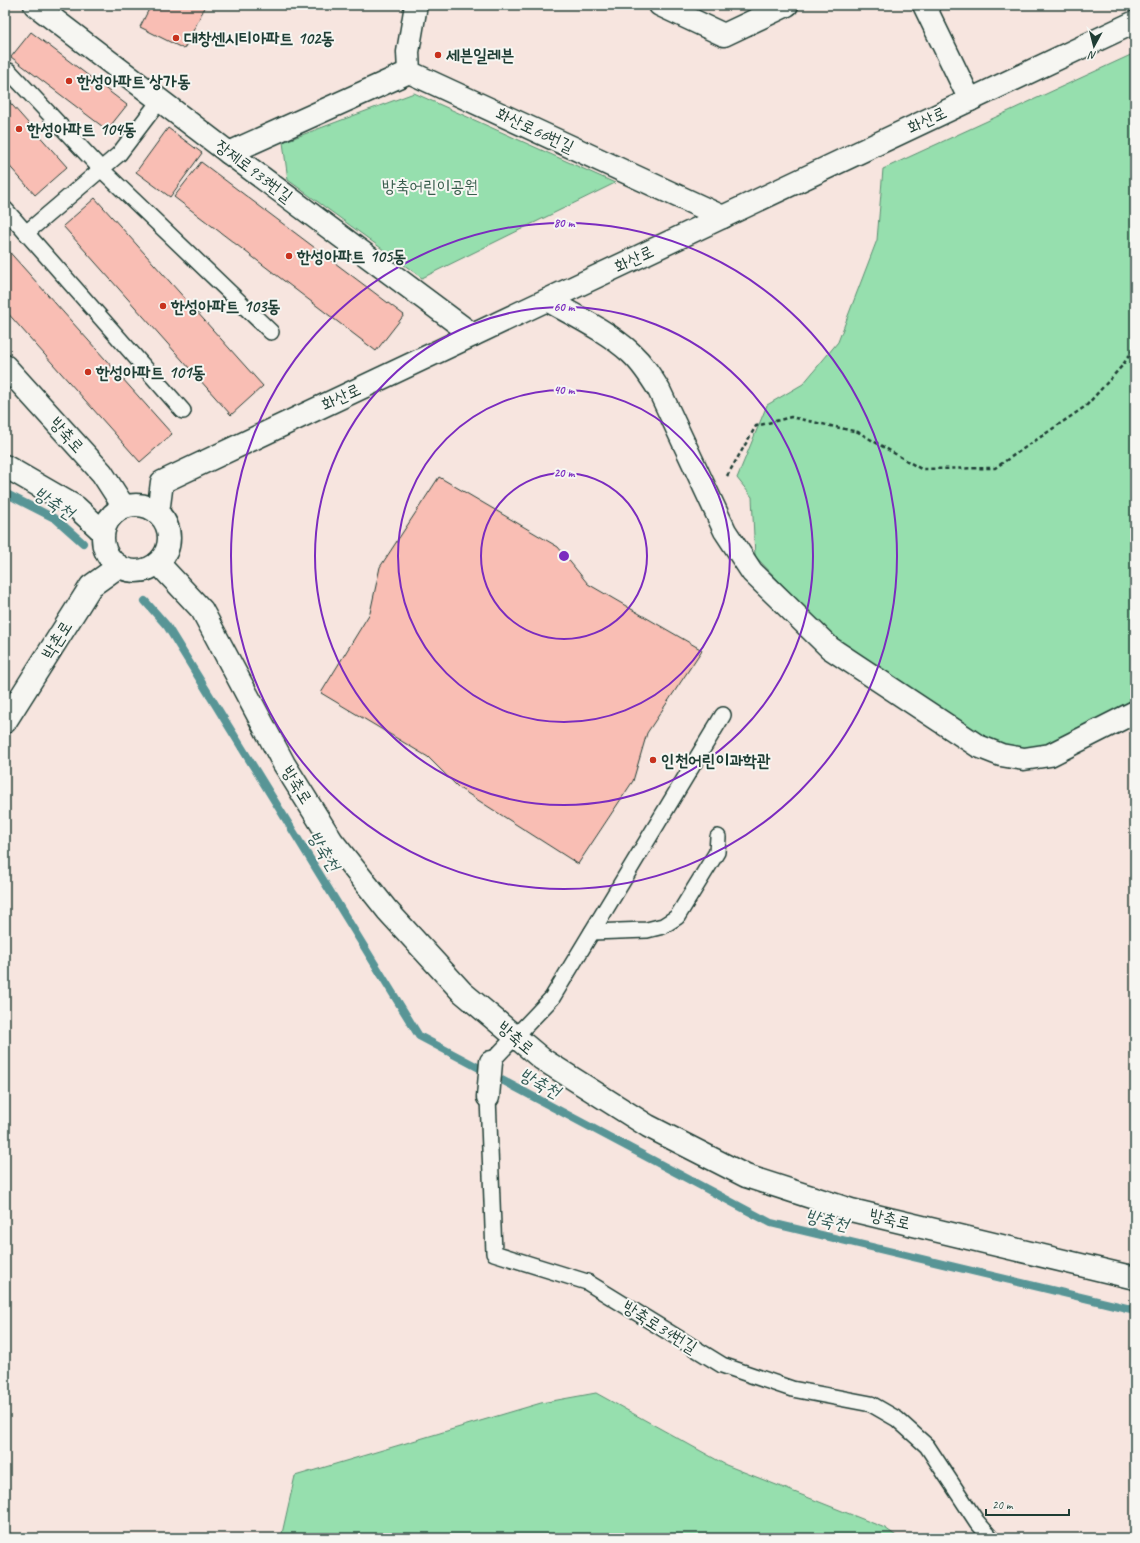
<svg xmlns="http://www.w3.org/2000/svg" width="1140" height="1543" font-family="Caveat,'Poor Story',sans-serif">
	<rect width="100%" height="100%" fill="#f7e5df"/>
	<filter id="ink" filterUnits="userSpaceOnUse"><feTurbulence type="fractalNoise" baseFrequency=".025" numOctaves="2"/><feDisplacementMap in="SourceGraphic" scale="8" xChannelSelector="R" yChannelSelector="G"/><feConvolveMatrix kernelMatrix="1 2 1 2 8 2 1 2 1" color-interpolation-filters="sRGB"/></filter>
	<g filter="url(#ink)">
		<g fill="#96dfae" stroke="#5a8e71">
			<path d="M1135 53V704L1058 743 1023 751 995 746 835 640 755 556 752 497 737 478 767 405 803 384 838 342 877 240 883 169Z"/>
			<path d="M414 93 615 183 422 278 288 180 283 142Z"/>
			<path d="M596 1393 726 1465 885 1528 899 1538H281L295 1476 541 1403Z"/>
		</g>
		<g fill="none" stroke-linecap="round" stroke-linejoin="round">
			<g stroke="#589596" stroke-width="8">
				<path d="M5 493 56 519 83 543"/>
				<path d="M145 601 167 626 419 1036 771 1223 1135 1310"/>
			</g>
		</g>
		<g fill="#f9beb4" stroke="#1f3d34">
			<path d="M151 5H206L184 49 140 27Z"/>
			<path d="M31 32 127 105 107 130 11 57Z"/>
			<path d="M5 97 67 167 35 195 5 161Z"/>
			<path d="M168 128 202 153 170 197 136 172Z"/>
			<path d="M201 162 404 315 376 351 174 197Z"/>
			<path d="M95 198 263 386 231 415 63 226Z"/>
			<path d="M5 247 172 434 140 462 5 310Z"/>
			<path d="M439 477 558 547 588 584 702 650 647 733 633 781 578 864 459 788 428 757 321 693 370 613 380 567Z"/>
		</g>
		<g fill="none" stroke-linecap="round" stroke-linejoin="round">
			<g stroke="#1f3d34" stroke-width="18">
				<g id="service">
					<path d="M9 71 101 169 271 332"/>
					<path d="M5 209 183 411"/>
					<path d="M26 233 119 154 160 100"/>
					<path d="M592 932 647 930 663 926 677 917 717 852 718 837"/>
					<path d="M491 1062 552 998 723 715"/>
					<path d="M488 1097 494 1253 587 1282 722 1365 792 1389 871 1404 897 1419 927 1446 977 1522 991 1538"/>
				</g>
			</g>
			<g stroke="#1f3d34" stroke-width="25">
				<g id="minor">
					<path d="M35 5 229 153 473 335"/>
					<path d="M416 5 408 52 409 72 723 217"/>
					<path d="M660 5 724 35 787 5"/>
					<path d="M924 5 970 100"/>
					<path d="M229 153 409 72"/>
					<path d="M547 300C575 316 607 331 631 353 643 364 651 377 659 390L725 531 752 572 830 648 978 746 1001 755 1024 759 1050 755 1135 712"/>
					<path d="M5 466 76 507 103 532"/>
					<path d="M158 513 162 482 1135 22"/>
					<path d="M5 722 91 586 119 566"/>
					<path d="M488 1097 491 1062"/>
				</g>
			</g>
			<g stroke="#1f3d34" stroke-width="25">
				<g id="tertiary">
					<path d="M5 366 102 473 124 507"/>
					<circle cx="136" cy="538" r="33"/>
					<path d="M158 563 202 610 284 764 332 841 387 910 462 992 542 1059 648 1126 746 1176 851 1210 1135 1278"/>
				</g>
			</g>
			<path stroke="#1f3d34" stroke-width="2.5" stroke-dasharray="4 3" stroke-linecap="butt" d="M727 476 756 426 791 417 858 432 921 469 995 468 1086 406 1122 366 1135 347"/>
			<use href="#service" stroke="#f6f6f2" stroke-width="15"/>
			<use href="#minor" stroke="#f6f6f2" stroke-width="22"/>
			<use href="#tertiary" stroke="#f6f6f2" stroke-width="22"/>
		</g>
	</g>
	<g fill="none" stroke="#7b2cbf" stroke-width="2">
		<circle cx="564" cy="556" r="83"/>
		<circle cx="564" cy="556" r="166"/>
		<circle cx="564" cy="556" r="249"/>
		<circle cx="564" cy="556" r="333"/>
	</g>
	<g fill="#c8321e" stroke="#f6f6f2" stroke-width="1.5">
		<circle cx="176" cy="38" r="4"/>
		<circle cx="438" cy="55" r="4"/>
		<circle cx="69" cy="81" r="4"/>
		<circle cx="19" cy="129" r="4"/>
		<circle cx="289" cy="256" r="4"/>
		<circle cx="163" cy="306" r="4"/>
		<circle cx="88" cy="372" r="4"/>
		<circle cx="653" cy="760" r="4"/>
	</g>
	<g text-anchor="middle" dominant-baseline="central" stroke-width="4" stroke-linejoin="round" paint-order="stroke">
		<g font-size="17" font-weight="bold" fill="#1f3d34" stroke="#f6f6f2" text-anchor="start">
			<text x="184" y="38">대창센시티아파트 102동</text>
			<text x="446" y="55">세븐일레븐</text>
			<text x="77" y="81">한성아파트 상가동</text>
			<text x="27" y="129">한성아파트 104동</text>
			<text x="297" y="256">한성아파트 105동</text>
			<text x="171" y="306">한성아파트 103동</text>
			<text x="96" y="372">한성아파트 101동</text>
			<text x="661" y="760">인천어린이과학관</text>
		</g>
		<g font-size="17" fill="#1f3d34" stroke="#f6f6f2">
			<text transform="translate(927 120) rotate(-25)">화산로</text>
			<text transform="translate(535 130) rotate(25)">화산로66번길</text>
			<text transform="translate(254 171) rotate(37)">장제로933번길</text>
			<text transform="translate(634 259) rotate(-25)">화산로</text>
			<text transform="translate(341 397) rotate(-25)">화산로</text>
			<text transform="translate(67 435) rotate(48)">방축로</text>
			<text transform="translate(57 640) rotate(-58)">박촌로</text>
			<text transform="translate(297 785) rotate(58)">방축로</text>
			<text transform="translate(516 1038) rotate(40)">방축로</text>
			<text transform="translate(890 1219) rotate(13)">방축로</text>
			<text transform="translate(660 1327) rotate(32)">방축로34번길</text>
		</g>
		<g font-size="17" fill="#375d4c" stroke="#f6f6f2">
			<text x="430" y="186">방축어린이공원</text>
		</g>
		<g font-size="18" font-style="italic" fill="#325a55" stroke="#f6f6f2">
			<text transform="translate(54 503) rotate(32)">방축천</text>
			<text transform="translate(324 851) rotate(58)">방축천</text>
			<text transform="translate(540 1083) rotate(28)">방축천</text>
			<text transform="translate(827 1220) rotate(13)">방축천</text>
		</g>
	</g>
	<circle cx="564" cy="556" r="6" fill="#7b2cbf" stroke="#f6f6f2" stroke-width="2"/>
	<g font-size="12" text-anchor="middle" font-weight="bold" fill="#7b2cbf" stroke="#f6f6f2" stroke-width="4" stroke-linejoin="round" paint-order="stroke">
		<text x="564" y="227">80 m</text>
		<text x="564" y="311">60 m</text>
		<text x="564" y="394">40 m</text>
		<text x="564" y="477">20 m</text>
	</g>
	<rect width="1140" height="1543" fill="none" stroke="#f6f6f2" stroke-width="20"/>
	<rect x="10" y="10" width="1120" height="1523" fill="none" stroke="#1f3d34" stroke-width="1.5" filter="url(#ink)"/>
	<g transform="translate(1094 46) rotate(187)" stroke="#f6f6f2" stroke-width="3" paint-order="stroke">
	<path d="M0-3L7 15L0 10L-7 15Z" fill="#1f3d34"/>
	<text y="-6" font-size="11" font-weight="bold" text-anchor="middle" fill="#1f3d34">N</text>
	</g>
	<path d="M986 1509v6h83v-6" fill="none" stroke="#1f3d34" stroke-width="2"/>
	<text x="992" y="1509" font-size="12" fill="#1f3d34" stroke="#f6f6f2" stroke-width="3" paint-order="stroke">20 m</text>
</svg>
